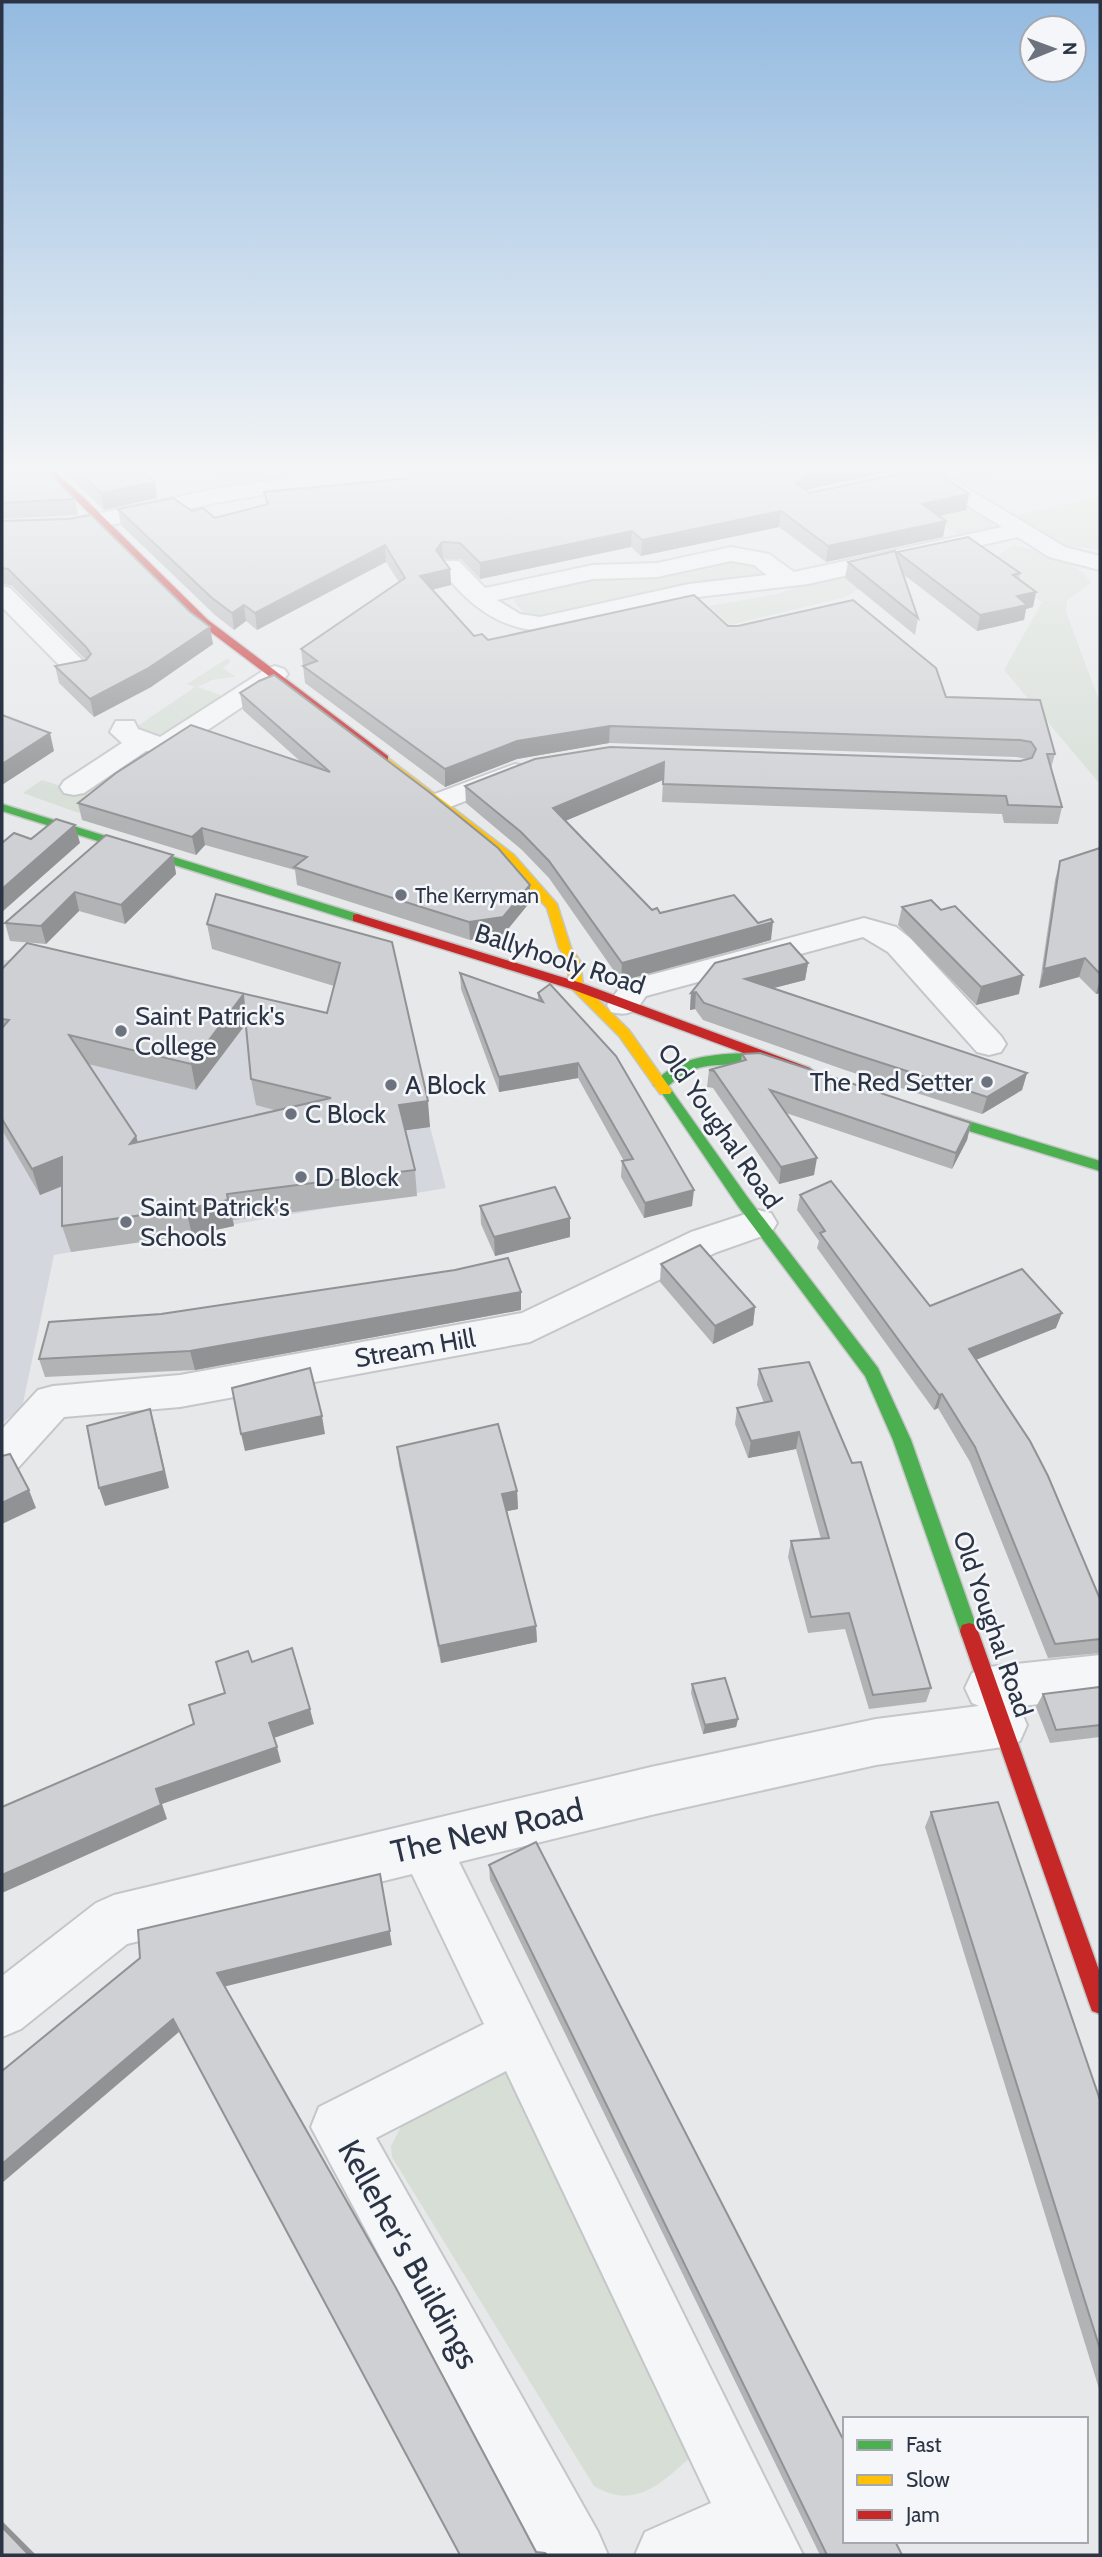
<svg xmlns="http://www.w3.org/2000/svg" width="1102" height="2557" font-family="Cabin,sans-serif">
	<rect width="100%" height="100%" fill="#e6e8ea"/>
	<path fill="#d4d7dd" d="M2 960H50L171 974 266 1009 430 1127 446 1188 54 1255 22 1408 2 1423Z"/>
	<g fill="#d6ded6">
		<path d="M202 465H323L322 472 310 477 224 489Z"/>
		<path d="M989 465H1041L962 483 957 480 963 472Z"/>
		<path d="M928 482 994 519 993 527 961 537 892 490Z"/>
		<path d="M1100 497V550L1063 545 1013 516Z"/>
		<path d="M1013 545C1035 550 1080 561 1091 583L1067 600 1066 612 1100 703V784L1004 670 1042 602 989 563Z"/>
		<path d="M725 560 748 561 761 569 762 574 755 579 546 617 524 614 514 601 522 593 597 576Z"/>
		<path d="M898 562 916 576 857 590 846 597 730 625 709 606 778 594 806 583Z"/>
		<path d="M228 658 230 662 223 668 236 677 215 679 197 687 230 698 165 740 135 728 195 687 187 684Z"/>
		<path d="M42 780 98 798 79 813 23 793Z"/>
		<path d="M511 2068 693 2455C662 2482 636 2511 594 2486L392 2157 391 2146 401 2127Z"/>
	</g>
	<g fill="none" stroke-linecap="round" stroke-linejoin="round">
		<g stroke="#c4c6c8" stroke-width="4">
			<g id="street">
				<path d="M409 465H494L484 471 307 487 215 503 72 533 2 536V522L72 519 215 489 307 475Z"/>
				<path d="M932 467 1065 547 1100 556V570L1049 557 1018 537 808 584 689 598 540 631C496 628 464 601 439 566L443 561H459L485 588 593 565 657 563 731 547 769 554 794 572 1002 527 924 478 921 473ZM731 561 754 565 767 575 689 584 540 617 520 614 497 600 593 579 657 577Z"/>
				<path d="M2 586 10 588 88 666 92 671 88 676H70L2 607Z"/>
				<path d="M275 666 284 669 288 674 284 679 176 751H146L84 793 74 795 64 793 60 787 64 781 122 743 110 732 116 721H134L138 729 160 737 266 669Z"/>
				<path d="M515 764 525 766 529 772 525 778 442 810 432 807 428 801 432 795Z"/>
				<path d="M864 918 896 927 910 938 1001 1036 1006 1044 1001 1052 989 1055 977 1052 888 952 863 937 646 996C636 1011 630 1017 611 1012L607 1005 624 982Z"/>
				<path d="M758 1210 771 1213 777 1223 771 1233 717 1252 530 1342 180 1407 64 1417 17 1469 2 1474V1429L38 1390 53 1386 180 1375 522 1313 691 1232Z"/>
				<path d="M1100 1655V1697L1013 1707 1020 1709 1027 1725 1020 1741 1003 1747 876 1765 651 1815 459 1862 803 2555H635L645 2532 711 2503 506 2071 376 2138 598 2532 608 2555H539L311 2127 319 2107 484 2024 412 1874 127 1944 21 2029 2 2037V1976L96 1903 114 1895 651 1767 876 1719 979 1706 972 1703 965 1688 972 1673 989 1667Z"/>
			</g>
		</g>
		<g stroke="#c4c6c8" stroke-width="3">
			<g id="fast">
				<path d="M2 804 361 915 363 918 361 921H353L2 811Z"/>
				<path d="M749 1053 756 1058 754 1061C716 1070 702 1056 667 1087L670 1088 748 1198 878 1368 911 1440 978 1631 976 1637 969 1639 962 1637 960 1631 893 1440 865 1376 738 1206 659 1089 653 1085C675 1056 715 1054 749 1053Z"/>
				<path d="M922 1107 1100 1161V1171L917 1115 915 1112 917 1109Z"/>
			</g>
		</g>
		<g stroke="#c4c6c8" stroke-width="3">
			<path id="slow" d="M384 755 514 855 557 904 571 948 580 961 583 985 629 1030 670 1088 672 1091 670 1094H660L619 1036 569 986 568 961 559 948 547 908 506 861 380 760 378 758Z"/>
		</g>
		<g stroke="#c4c6c8" stroke-width="3">
			<g id="jam">
				<path d="M37 465H47L83 497 208 620 388 756V760H380L200 624 77 501Z"/>
				<path d="M357 914 581 983 810 1068 812 1071 810 1074H800L571 989 353 921V915Z"/>
				<path d="M969 1623 976 1625 978 1631 1100 1973V2014L1092 2011 1089 2003 960 1631 962 1625Z"/>
			</g>
		</g>
		<use href="#street" fill="#f5f6f7" fill-rule="evenodd"/>
		<use href="#fast" fill="#4caf50" fill-rule="evenodd"/>
		<use href="#slow" fill="#ffc107" fill-rule="evenodd"/>
		<use href="#jam" fill="#c62828" fill-rule="evenodd"/>
	</g>
	<g fill="#b1b3b5" fill-rule="evenodd">
		<path d="M2 465 75 499 78 515 2 519V521Z"/>
		<path d="M58 465H134L155 482 157 498 104 510Z"/>
		<path d="M1092 465H1100V471Z"/>
		<path d="M908 468 806 490 810 493 969 494 966 510 939 516 946 521 943 537 826 562 779 527 641 556 631 547 480 579 461 559H443L450 569 451 585 432 590 474 636 488 640 728 626 946 697 1055 754 1051 768 1062 807 1058 824 1004 823 1002 814 662 802 663 780 565 821 652 910 660 913 771 940 621 981 549 878 522 850 466 803 465 786 1020 761 1027 759 1016 757 609 743 517 759 445 787 305 683 301 649 399 582 386 562 257 630 246 621 234 630 215 615 121 525 118 509 192 511 215 518 266 504 264 492 409 479V474Z"/>
		<path d="M2 521 213 644 151 687 94 717 59 683 55 666 86 660 12 586 4 584 2 582Z"/>
		<path d="M897 552 1020 573 1019 579 1036 592 1033 607 1026 609 1024 620 977 631 903 574 918 618 915 635 845 578 848 562 896 555Z"/>
		<path d="M240 693 530 885V902L504 934 470 940 297 885 295 870 205 845 196 855 82 820 78 803 301 762 243 710Z"/>
		<path d="M106 835 173 855 176 874 125 924 79 911 46 944 10 941 5 923Z"/>
		<path d="M1100 848V993L1096 994 1079 977 1039 988 1055 880 1060 861Z"/>
		<path d="M902 907 1019 994 976 1005 898 925Z"/>
		<path d="M207 924 392 942 430 1127 405 1130 415 1170 417 1196 233 1220 234 1226 192 1235 71 1252 62 1226V1186L40 1195 2 1130V969L327 1013 334 986 212 949ZM246 1024 251 1079 256 1105 278 1111 138 1142 136 1136 88 1064 196 1090Z"/>
		<path d="M808 963 805 980 774 988 1027 1073 1022 1090 982 1114 845 1070 703 1020 695 1009 690 1010 691 993Z"/>
		<path d="M460 973 538 1000V993L692 1206 644 1218 621 1177 622 1161H624L578 1078 499 1092 461 989Z"/>
		<path d="M742 1054 971 1123 967 1140 952 1169 786 1113 814 1175 779 1184 713 1088 707 1087 709 1070 741 1061Z"/>
		<path d="M800 1195 930 1306 1056 1328 976 1360 1100 1599V1653L1048 1658 970 1462 938 1408 934 1410 817 1248 819 1241 797 1210Z"/>
		<path d="M480 1206 570 1237 495 1256 481 1224Z"/>
		<path d="M661 1264 755 1307 753 1325 713 1344 660 1282Z"/>
		<path d="M521 1310 195 1370 45 1377 39 1359Z"/>
		<path d="M809 1362 931 1688 926 1702 869 1709 845 1629 808 1633 788 1557 791 1541 821 1539 796 1449 748 1458 735 1424 737 1408 764 1403 757 1385 759 1369Z"/>
		<path d="M397 1447 517 1491 518 1509 507 1511 536 1626 537 1642 441 1663 399 1465Z"/>
		<path d="M692 1684 738 1719 736 1727 703 1734 691 1693Z"/>
		<path d="M1100 1687V1737L1050 1743 1036 1707 1043 1694Z"/>
		<path d="M931 1812 1100 2100V2392L925 1827Z"/>
		<path d="M489 1865 902 2555H820L490 1880Z"/>
	</g>
	<g fill="#909294">
		<path d="M849 465H909L908 468 807 489 795 500 796 484 809 474Z"/>
		<path d="M155 482 157 498 104 510 101 493Z"/>
		<path d="M969 494 966 510 919 520 922 504Z"/>
		<path d="M781 511 779 527 641 556 642 540Z"/>
		<path d="M946 521 943 537 826 562 828 546Z"/>
		<path d="M632 531 631 547 480 579V563Z"/>
		<path d="M442 542 443 558 436 566V550Z"/>
		<path d="M385 545 386 562 257 630 255 613Z"/>
		<path d="M450 569 451 585 421 592 420 576Z"/>
		<path d="M1036 592 1033 607 1026 609 1024 620 977 631 980 615 1017 596Z"/>
		<path d="M244 605 246 621 234 630 232 613Z"/>
		<path d="M210 627 213 644 151 687 94 717 90 699Z"/>
		<path d="M610 726 609 743 517 759 445 787V769L517 741Z"/>
		<path d="M50 733 54 751 2 785V764Z"/>
		<path d="M664 762 663 780 553 826V808Z"/>
		<path d="M75 825 80 843 2 912V889Z"/>
		<path d="M202 828 205 845 196 855 192 837Z"/>
		<path d="M173 855 176 874 125 924 121 905Z"/>
		<path d="M530 885V902L504 934 470 940 469 922Z"/>
		<path d="M75 892 79 911 46 944 41 926Z"/>
		<path d="M773 922 771 940 621 981 622 963Z"/>
		<path d="M1085 958 1079 977 1039 988 1044 969Z"/>
		<path d="M808 963 805 980 743 996 745 979Z"/>
		<path d="M1023 975 1019 994 976 1005 981 987Z"/>
		<path d="M1100 979V993L1096 994Z"/>
		<path d="M696 992 695 1009 690 1010 691 993Z"/>
		<path d="M243 995 248 1021 196 1090 191 1064Z"/>
		<path d="M578 1063V1078L499 1092V1077Z"/>
		<path d="M1027 1073 1022 1090 982 1114 987 1097Z"/>
		<path d="M428 1101 430 1127 401 1131 399 1105Z"/>
		<path d="M971 1123 967 1140 952 1169 956 1153Z"/>
		<path d="M136 1136 143 1162 130 1144Z"/>
		<path d="M62 1157 70 1183 40 1195 32 1169Z"/>
		<path d="M817 1158 814 1175 779 1184 781 1167Z"/>
		<path d="M694 1190 692 1206 644 1218 645 1203Z"/>
		<path d="M228 1200 234 1226 192 1235 186 1209Z"/>
		<path d="M570 1218V1237L495 1256 494 1237Z"/>
		<path d="M521 1292V1310L195 1370 190 1351Z"/>
		<path d="M755 1307 753 1325 713 1344 715 1326Z"/>
		<path d="M1062 1313 1056 1328 965 1364 969 1349Z"/>
		<path d="M942 1394 938 1408 934 1410 939 1395Z"/>
		<path d="M150 1409 155 1427 169 1488 105 1506 99 1488Z"/>
		<path d="M322 1416 325 1434 245 1451 241 1434Z"/>
		<path d="M799 1432 796 1449 748 1458 751 1441Z"/>
		<path d="M29 1490 36 1508 2 1524V1503Z"/>
		<path d="M517 1491 518 1509 503 1512 502 1494Z"/>
		<path d="M536 1626 537 1642 441 1663 439 1646Z"/>
		<path d="M310 1709 314 1724 274 1738 269 1723Z"/>
		<path d="M738 1719 736 1727 703 1734 705 1725Z"/>
		<path d="M277 1747 281 1762 162 1804 167 1819 2 1893V1875L156 1789Z"/>
		<path d="M380 1874 392 1945 223 1987 217 1973Z"/>
		<path d="M173 2019 179 2032 2 2183V2164Z"/>
		<path d="M2 2521 36 2555H29L2 2527Z"/>
	</g>
	<g fill="#ced0d3" stroke="#909294" stroke-width="2" fill-rule="evenodd">
		<path d="M2 465H40L75 499 2 503Z"/>
		<path d="M72 465H134L155 482 101 493Z"/>
		<path d="M516 465H849L809 474 796 484 810 493 930 467 969 494 922 504 946 521 828 546 781 511 642 540 632 531 480 563 460 543 442 542 436 550 450 569 420 576 474 636 482 634 488 640 694 595 728 626H738L853 600 936 668 946 697 1040 700 1055 754H1047L1062 807 1008 805 1006 796 663 784 664 762 553 808 652 910 657 908 660 913 734 895 758 923 771 919 773 922 622 963 549 861 521 832 465 786 535 759 610 747 1020 761 1032 758 1036 749 1031 742 1020 740 610 726 517 741 445 769 303 666 317 661 301 649 405 578 385 545 255 613 244 605 232 613 212 598 118 509 173 498 192 511 203 508 215 518 268 504 264 492 410 478 409 474Z"/>
		<path d="M91 515 190 612 210 627 147 669 90 699 55 666 86 660 91 654 86 647 8 569 2 568V521L69 519Z"/>
		<path d="M968 537 1020 573 1013 575 1036 592 1017 596 1027 605 980 615 897 552Z"/>
		<path d="M895 551 918 618 848 562Z"/>
		<path d="M274 675 429 792 498 848 530 885 503 917 469 922 294 867 307 857 202 828 192 837 78 803 116 773 191 725 330 772 240 693 259 681Z"/>
		<path d="M2 715 50 733 2 764Z"/>
		<path d="M56 819 75 825 2 889V843L14 833 31 839Z"/>
		<path d="M106 835 173 855 121 905 75 892 41 926 5 923Z"/>
		<path d="M1100 848V974L1085 958 1044 969 1060 861Z"/>
		<path d="M216 894 392 942 428 1101 399 1105 415 1170 227 1194 228 1200 186 1209 62 1226V1157L32 1169 2 1119V1028L9 1020 2 1019V969L27 943 327 1013 340 963 207 924ZM243 995 251 1079 331 1098 130 1144 136 1136 69 1035 191 1064Z"/>
		<path d="M931 900 941 910 955 906 1023 975 981 987 902 907Z"/>
		<path d="M790 943 808 963 745 979 1027 1073 987 1097 848 1052 704 1003 696 992 691 993 715 963Z"/>
		<path d="M460 973 543 1002 538 993 550 984 616 1056 694 1190 645 1203 622 1161 633 1159 578 1063 499 1077Z"/>
		<path d="M760 1053 971 1123 956 1153 770 1090 817 1158 781 1167 714 1071 709 1070 746 1060 742 1054Z"/>
		<path d="M831 1181 930 1306 1022 1269 1062 1313 969 1349 1030 1441 1048 1476 1100 1599V1639L1055 1644 975 1447 942 1394 939 1395 820 1233 825 1231 800 1195Z"/>
		<path d="M555 1187 570 1218 494 1237 480 1206Z"/>
		<path d="M700 1245 755 1307 715 1326 661 1264Z"/>
		<path d="M508 1258 521 1292 190 1351 39 1359 49 1322 161 1314 455 1270Z"/>
		<path d="M809 1362 852 1463 861 1462 931 1688 873 1695 849 1613 811 1617 791 1541 829 1538 799 1432 751 1441 737 1408 772 1401 759 1369Z"/>
		<path d="M310 1368 322 1416 241 1434 232 1388Z"/>
		<path d="M150 1409 164 1471 99 1488 87 1426Z"/>
		<path d="M498 1424 517 1491 502 1494 536 1626 439 1646 397 1447Z"/>
		<path d="M10 1454 29 1490 2 1503V1456Z"/>
		<path d="M292 1648 310 1709 269 1723 277 1747 156 1789 161 1805 2 1875V1807L194 1724 189 1705 225 1693 216 1662 248 1651 252 1662Z"/>
		<path d="M725 1678 738 1719 705 1725 692 1684Z"/>
		<path d="M1100 1687V1725L1056 1730 1043 1694Z"/>
		<path d="M998 1802 1100 2100V2349L931 1812Z"/>
		<path d="M536 1842 845 2443V2541H895L902 2555H827L489 1865Z"/>
		<path d="M380 1874 390 1931 217 1973 396 2288 536 2552 545 2553 547 2555H460L173 2019 2 2164V2071L140 1958 138 1930Z"/>
		<path d="M2 2527 29 2555H2Z"/>
	</g>
	<linearGradient id="sky" x2="0" y2="1"><stop stop-color="#93bae0"/><stop offset="0.57" stop-color="#f4f5f6"/><stop offset="1" stop-color="#f4f5f6" stop-opacity="0"/></linearGradient>
	<rect width="1102" height="823" fill="url(#sky)"/>
	<g fill="#6c737f" stroke="#f4f6f9" stroke-width="2.5">
		<circle cx="401" cy="895" r="7"/>
		<circle cx="121" cy="1031" r="7"/>
		<circle cx="987" cy="1082" r="7"/>
		<circle cx="391" cy="1085" r="7"/>
		<circle cx="291" cy="1114" r="7"/>
		<circle cx="301" cy="1177" r="7"/>
		<circle cx="126" cy="1222" r="7"/>
	</g>
	<g text-anchor="middle" dominant-baseline="central" stroke-width="5" stroke-linejoin="round" paint-order="stroke">
		<g font-size="21" fill="#2b3445" stroke="#f4f6f9" text-anchor="start">
			<text x="415" y="895">The Kerryman</text>
		</g>
		<g font-size="26" fill="#2b3445" stroke="#f4f6f9">
			<text transform="translate(560 959) rotate(18)">Ballyhooly Road</text>
			<text transform="translate(720 1126) rotate(55)">Old Youghal Road</text>
			<text transform="translate(415 1348) rotate(-10)">Stream Hill</text>
			<text transform="translate(993 1624) rotate(71)">Old Youghal Road</text>
		</g>
		<g font-size="26" fill="#2b3445" stroke="#f4f6f9" text-anchor="start">
			<text x="135" y="1016">Saint Patrick's<tspan x="135" dy="30">College</tspan></text>
			<text x="973" y="1082" text-anchor="end">The Red Setter</text>
			<text x="405" y="1085">A Block</text>
			<text x="305" y="1114">C Block</text>
			<text x="315" y="1177">D Block</text>
			<text x="140" y="1207">Saint Patrick's<tspan x="140" dy="30">Schools</tspan></text>
		</g>
		<g font-size="32" fill="#2b3445" stroke="#f4f6f9">
			<text transform="translate(487 1830) rotate(-13)">The New Road</text>
			<text transform="translate(409 2254) rotate(61)">Kelleher's Buildings</text>
		</g>
	</g>
	<rect width="1102" height="2557" fill="none" stroke="#2b3445" stroke-width="7"/>
	<rect x="843" y="2417" width="245" height="126" fill="#f4f6f9" stroke="#a4a8b1" stroke-width="2"/>
	<rect x="857" y="2440" width="35" height="10" fill="#4caf50" stroke="#a4a8b1" stroke-width="2"/>
	<text x="906" y="2452" font-size="21" fill="#2b3445">Fast</text>
	<rect x="857" y="2475" width="35" height="10" fill="#ffc107" stroke="#a4a8b1" stroke-width="2"/>
	<text x="906" y="2487" font-size="21" fill="#2b3445">Slow</text>
	<rect x="857" y="2510" width="35" height="10" fill="#c62828" stroke="#a4a8b1" stroke-width="2"/>
	<text x="906" y="2522" font-size="21" fill="#2b3445">Jam</text>
	<g transform="translate(1053 49) rotate(89)"><circle r="33" fill="#f4f6f9" stroke="#a4a8b1" stroke-width="2"/>
	<path d="M0-5L12 26L0 18L-12 26Z" fill="#6c737f"/>
	<text y="-10" font-size="19" font-weight="bold" text-anchor="middle" fill="#2b3445">N</text>
	</g>
</svg>
